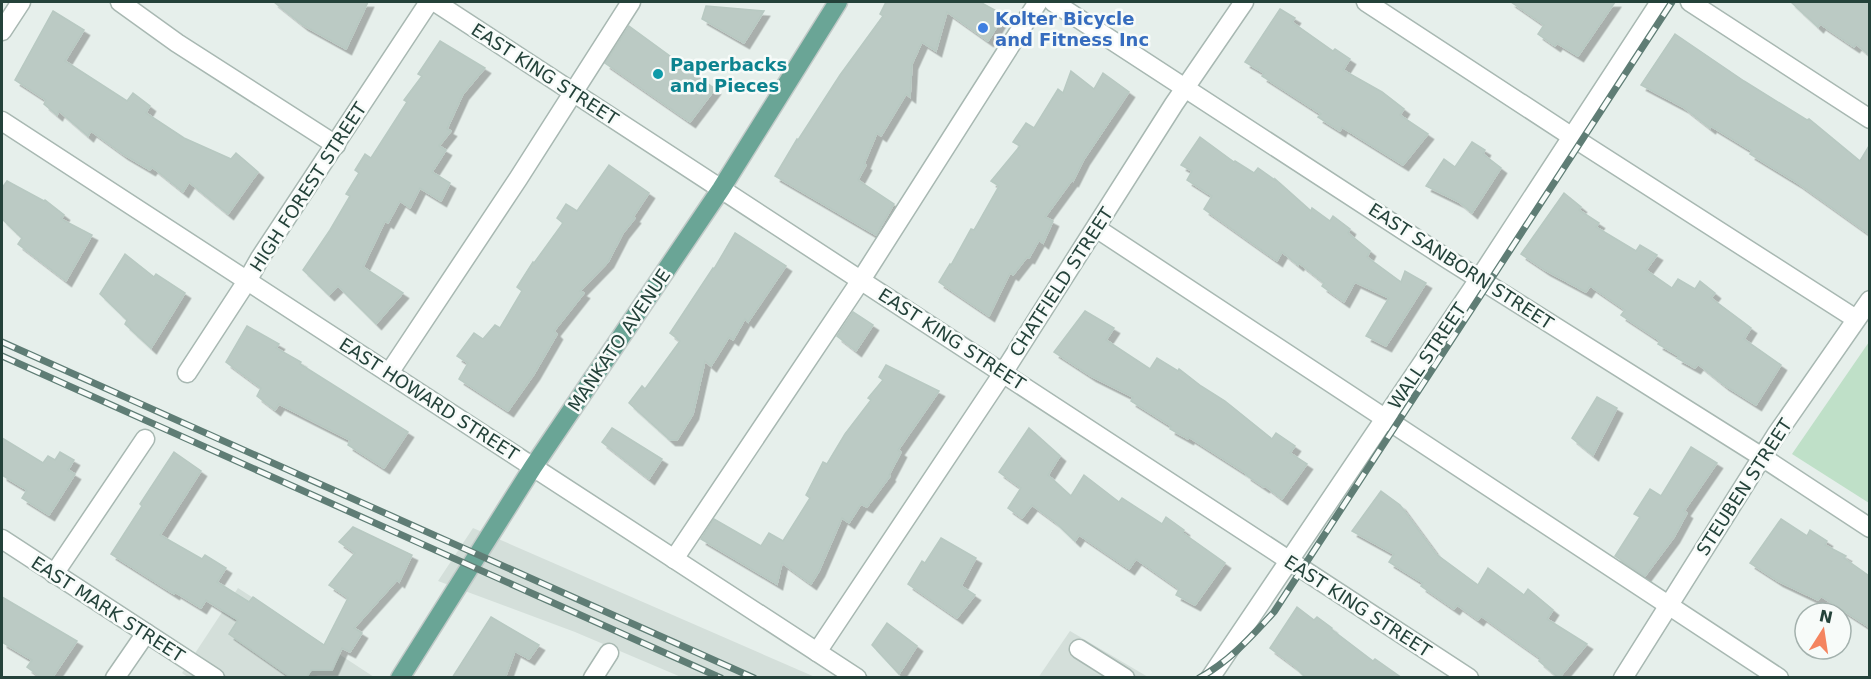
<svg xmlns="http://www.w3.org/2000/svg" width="1871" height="679" font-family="'DejaVu Sans',sans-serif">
	<defs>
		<filter id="shadow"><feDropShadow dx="5.5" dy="5.5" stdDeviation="0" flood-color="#0004"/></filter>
	</defs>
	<rect width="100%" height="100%" fill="#e6efeb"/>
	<g fill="#d4dfda">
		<path d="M473 528 815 677H681L575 632 438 581Z"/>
		<path d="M238 588 374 677 189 678 182 673Z"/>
		<path d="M1070 631 1148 677 1038 678Z"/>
	</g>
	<path fill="#bfe0c8" d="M1869 342V503L1792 454Z"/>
	<g fill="#bbcac4" stroke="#b8c9c2" stroke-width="1.5" filter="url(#shadow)">
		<path d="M274 2H368L346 49 303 25Z"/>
		<path d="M886 2H980L1004 15 988 41 947 12 936 51 922 42 912 64 910 97 906 94 881 136 877 133 864 164 866 165 858 180 894 204 876 235 775 176 797 139 798 140 840 75 883 16 880 14Z"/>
		<path d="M1511 2H1615L1578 56 1557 43 1555 46 1538 34 1544 25Z"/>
		<path d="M1791 2H1869V55L1856 44 1854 47 1820 24 1818 27Z"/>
		<path d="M706 6 764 11 744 43 702 19Z"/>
		<path d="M1280 9 1295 18 1292 22 1333 51 1335 49 1350 59 1343 70 1382 92 1404 109 1400 115 1428 134 1403 165 1342 127 1340 131 1318 117 1321 114 1262 76 1264 73 1245 62Z"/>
		<path d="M53 11 84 30 65 61 127 101 133 93 150 106 146 113 184 138 231 159 236 153 258 172 228 214 189 182 183 192 152 167 150 170 123 154 91 131 88 136 59 111 57 115 44 104 46 100 15 80Z"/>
		<path d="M629 26 715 89 690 122 605 63Z"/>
		<path d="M1675 34 1744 81 1807 120 1809 119 1860 161 1869 146V234L1796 182 1750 154 1752 151 1711 126 1710 128 1683 107 1641 85Z"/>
		<path d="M440 41 485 68 463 94 447 129 451 131 439 146 446 150 432 172 450 183 441 201 420 188 410 208 400 201 388 223 385 221 363 267 403 293 376 324 338 286 329 295 303 270 330 230 350 196 346 194 359 173 355 170 365 154 371 158 407 102 404 100 422 76 418 74Z"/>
		<path d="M1071 71 1094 89 1103 73 1129 92 1084 159 1073 181 1072 180 1045 217 1053 221 1043 243 1039 240 1029 258 1027 257 1013 275 1010 273 989 316 939 282 950 264 951 265 971 229 974 230 999 186 991 181 1020 146 1013 142 1026 123 1034 128 1058 89 1063 93Z"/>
		<path d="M1200 137 1234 162 1235 161 1254 173 1258 168 1275 180V179L1311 211 1312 208 1330 221 1333 216 1350 229 1348 233 1370 251 1367 257 1401 282 1405 271 1426 283 1386 346 1366 336 1389 298 1355 282 1344 302 1322 286 1324 283 1299 263 1298 265 1282 252 1277 261 1204 209 1212 196 1187 180 1192 171 1181 165Z"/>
		<path d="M1472 142 1485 150 1483 154 1501 168 1472 213 1459 202 1426 186 1444 159 1455 167Z"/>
		<path d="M609 165 649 193 633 217 635 218 623 233 608 262 580 291 584 293 554 331 557 334 534 374 508 411 459 379 468 363 457 356 474 333 483 339 495 325 500 328 522 291 517 287 533 262 534 263 563 223 557 218 566 204 577 211Z"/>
		<path d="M7 181 44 201 45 200 64 215 61 219 92 235 66 281 18 244 22 238 2 219V188Z"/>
		<path d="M1564 193 1581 207 1579 210 1599 223 1596 227 1636 251 1640 245 1657 255 1646 270 1672 288 1678 279 1695 289 1700 281 1715 293 1711 298 1751 328 1744 339 1781 365 1756 405 1724 385 1698 364 1695 368 1677 358 1679 356 1658 344 1660 341 1621 315 1625 310 1590 286 1586 292 1545 270 1521 254Z"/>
		<path d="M735 233 786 266 748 322 745 319 733 340 729 337 711 366 705 361 693 414 677 440H670L629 403 642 386 645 389 680 341 670 333 713 268 714 269Z"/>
		<path d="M125 254 154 277 156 274 185 293 151 348 125 324 127 320 100 294Z"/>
		<path d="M1085 311 1114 328 1106 340 1150 369 1157 358 1178 371 1179 369 1201 386 1225 401 1272 439 1276 433 1295 446 1290 453 1307 464 1282 499 1265 486 1264 487 1246 475 1247 474 1189 437 1188 439 1170 429 1171 426 1131 401 1133 397 1091 376 1054 352Z"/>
		<path d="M853 312 873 325 856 351 837 336Z"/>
		<path d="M247 326 279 344 276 348 301 362 300 364 408 432 384 468 348 445 350 440 279 404 275 410 257 396 261 388 226 362Z"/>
		<path d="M886 365 939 391 898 450 901 452 889 475 890 476 867 507 861 504 849 523 842 518 819 571 811 584 782 563 777 584 701 539 714 519 761 546 769 533 783 541 810 498 806 495 823 462 827 464 845 434 871 400 868 398 883 380 879 377Z"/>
		<path d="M1597 397 1617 408 1593 455 1572 438Z"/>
		<path d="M612 428 662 459 649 479 602 442Z"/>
		<path d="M1029 428 1060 456 1048 475 1071 496 1084 475 1119 502 1122 498 1162 524 1166 517 1184 530 1183 533 1225 563 1195 605 1176 595 1179 589 1136 559 1129 569 1079 535 1075 541 1055 522 1032 505 1022 518 1008 508 1021 488 999 472Z"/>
		<path d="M2 438 43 463 48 456 55 460 60 452 74 460 68 470 75 474 49 515 22 498 27 490 2 475Z"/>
		<path d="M1691 447 1717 463 1684 511 1687 513 1674 537 1645 576 1615 556 1640 517 1634 514 1650 489 1661 496Z"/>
		<path d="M174 452 201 471 160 535 202 559 205 555 226 568 217 582 249 602 253 597 324 645 348 598 329 585 355 553 339 542 353 527 412 555 399 582 397 580 354 628 362 633 350 652 342 648 332 670H311L306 678H292L229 634 238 620 206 600 201 608 175 592 174 594 111 554 142 506 140 504Z"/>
		<path d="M1381 491 1400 505 1436 554 1478 585 1488 568 1524 595 1528 589 1553 610 1547 619 1587 644 1559 678 1539 661 1540 658 1481 616 1478 620 1457 605 1454 609 1421 586 1423 583 1389 562 1394 554 1352 531Z"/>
		<path d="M1781 519 1807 536 1810 530 1827 541 1825 545 1846 556 1844 558 1869 576V627L1821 596 1818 600 1778 581 1750 563Z"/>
		<path d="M941 538 976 558 961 586 975 595 957 618 908 584 922 561 925 563Z"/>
		<path d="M2 597 77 641 52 678H42L27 667 32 660 2 642Z"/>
		<path d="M1297 607 1314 620 1317 617 1332 628 1331 629 1373 661 1375 659 1402 678H1306L1294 666 1270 648Z"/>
		<path d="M491 617 539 645 529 659 515 651 505 678H452Z"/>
		<path d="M887 623 917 646 899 674 872 645Z"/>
	</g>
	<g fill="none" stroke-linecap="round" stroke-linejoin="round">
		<g stroke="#a8b8b2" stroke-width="21">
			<g id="minor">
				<path d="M120 2 177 43 336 145"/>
				<path d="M435 2 1469 678"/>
				<path d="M1053 2 1449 260 1762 457 1870 528"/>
				<path d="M1366 2 1580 142 1856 319"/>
				<path d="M1690 2 1870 119"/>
				<path d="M2 31 21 2"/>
				<path d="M2 121 857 678"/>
				<path d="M1096 228 1779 678"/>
				<path d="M187 373 247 281 260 258 429 2"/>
				<path d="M389 373 518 179 631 2"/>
				<path d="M2 539 215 678"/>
				<path d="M674 559 861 280 1038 2"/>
				<path d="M54 574 145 439"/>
				<path d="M1079 649 1125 678"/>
				<path d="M817 652 1003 373 1174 104 1244 2"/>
				<path d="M115 678 146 633"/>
				<path d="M593 678 609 653"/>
				<path d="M1210 678 1479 279 1660 2"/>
				<path d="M1623 678 1776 435 1870 300"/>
			</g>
		</g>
		<g stroke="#c2cac8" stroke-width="21">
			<path id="major" d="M400 678 533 467 721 189 838 2"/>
		</g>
		<use href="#minor" stroke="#fff" stroke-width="18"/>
		<use href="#major" stroke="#6aa596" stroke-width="18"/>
		<g stroke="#5f7d75" stroke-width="7">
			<g id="rail">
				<path d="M2 342 754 678"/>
				<path d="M2 356 721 678"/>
				<path d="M1199 678C1230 661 1251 637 1274 612L1672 2"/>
			</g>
		</g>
		<use href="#rail" stroke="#f7fbf9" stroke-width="4.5" stroke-dasharray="14" stroke-linecap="butt"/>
	</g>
	<circle fill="#3f7fe0" stroke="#f7fbf9" stroke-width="2" cx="983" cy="28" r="6"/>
	<circle fill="#0f9aa8" stroke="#f7fbf9" stroke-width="2" cx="658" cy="74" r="6"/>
	<g text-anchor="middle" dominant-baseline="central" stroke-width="5" stroke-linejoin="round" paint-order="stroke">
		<g font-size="18" font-weight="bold" fill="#366cbe" stroke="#f7fbf9" text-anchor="start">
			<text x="995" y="18">Kolter Bicycle<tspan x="995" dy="21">and Fitness Inc</tspan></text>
		</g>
		<g font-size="18" font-weight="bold" fill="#0d838f" stroke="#f7fbf9" text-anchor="start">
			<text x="670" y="64">Paperbacks<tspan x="670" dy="21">and Pieces</tspan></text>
		</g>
		<g font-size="18" fill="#24423a" stroke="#f7fbf9">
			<text transform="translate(545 74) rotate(33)">EAST KING STREET</text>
			<text transform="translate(308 187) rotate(-57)">HIGH FOREST STREET</text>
			<text transform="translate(1461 266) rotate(33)">EAST SANBORN STREET</text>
			<text transform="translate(1061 282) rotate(-57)">CHATFIELD STREET</text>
			<text transform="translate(952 339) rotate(33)">EAST KING STREET</text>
			<text transform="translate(619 340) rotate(-56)">MANKATO AVENUE</text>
			<text transform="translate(1427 356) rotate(-56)">WALL STREET</text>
			<text transform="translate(429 399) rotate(33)">EAST HOWARD STREET</text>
			<text transform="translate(1744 487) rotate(-57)">STEUBEN STREET</text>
			<text transform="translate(1358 606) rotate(33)">EAST KING STREET</text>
			<text transform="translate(108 609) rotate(33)">EAST MARK STREET</text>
		</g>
	</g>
	<rect width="1871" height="679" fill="none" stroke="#24423a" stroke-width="6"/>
	<g transform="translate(1823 631) rotate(12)"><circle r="28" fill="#f7fbf9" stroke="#a3b1ad" stroke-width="1.5"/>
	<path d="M0-4.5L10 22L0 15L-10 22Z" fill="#f4845f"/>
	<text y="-9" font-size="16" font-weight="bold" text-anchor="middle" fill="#24423a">N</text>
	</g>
</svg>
